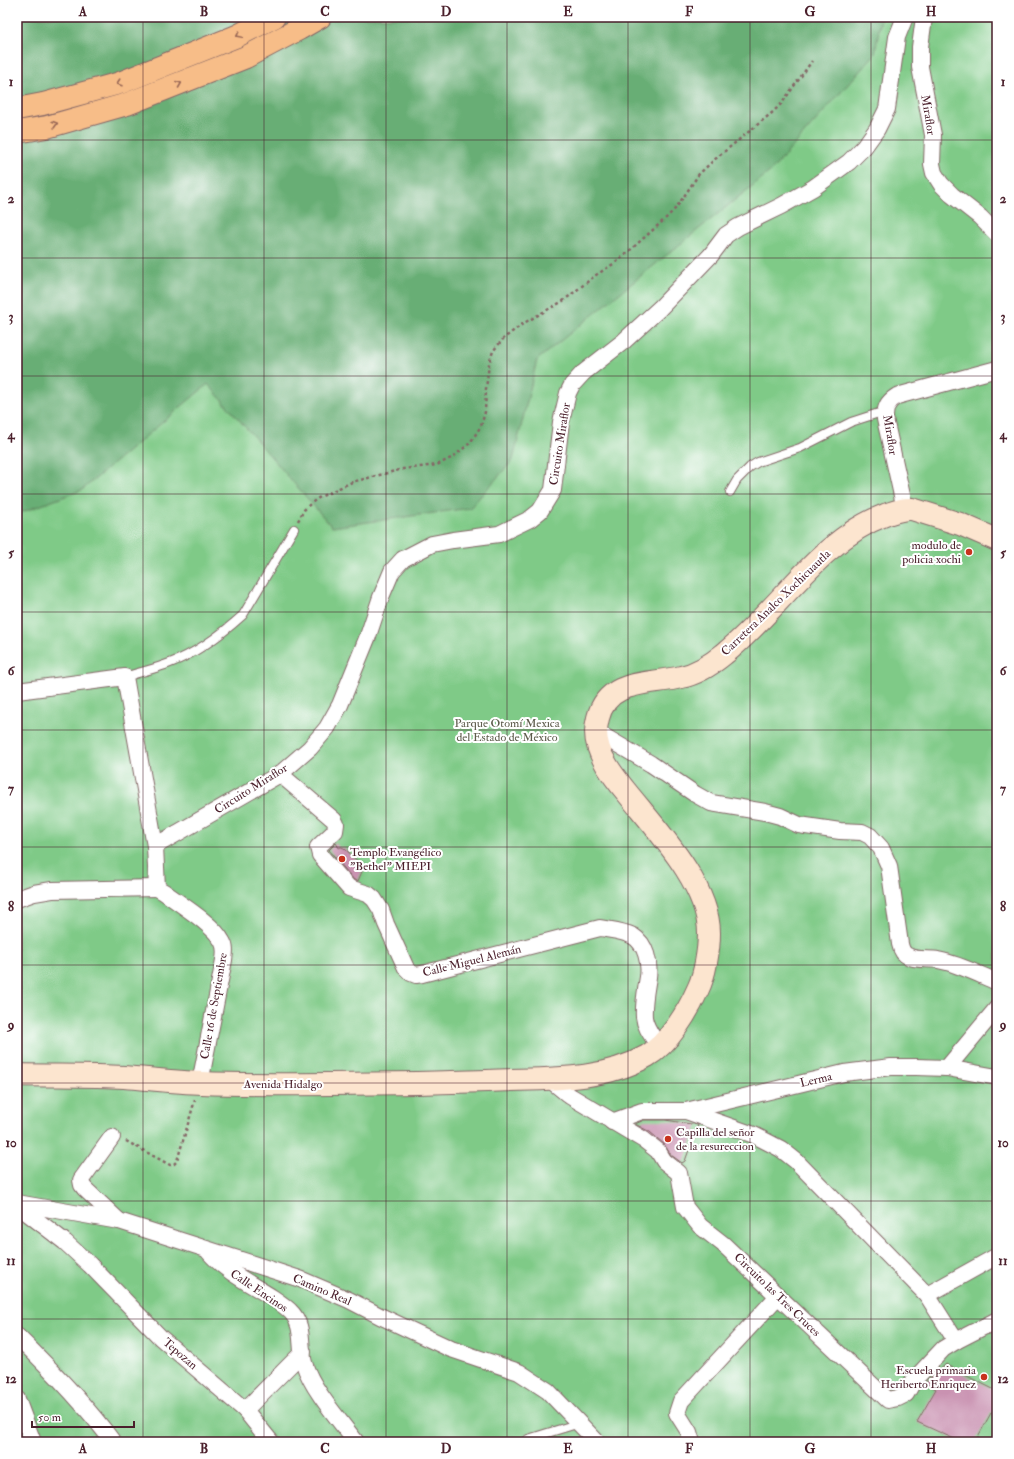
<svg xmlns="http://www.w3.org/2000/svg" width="1014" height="1459" font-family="'IM FELL Double Pica',serif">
	<rect width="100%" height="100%" fill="#fff"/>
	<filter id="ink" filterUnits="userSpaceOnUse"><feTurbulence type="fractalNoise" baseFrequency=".025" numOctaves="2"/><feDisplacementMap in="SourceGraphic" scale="8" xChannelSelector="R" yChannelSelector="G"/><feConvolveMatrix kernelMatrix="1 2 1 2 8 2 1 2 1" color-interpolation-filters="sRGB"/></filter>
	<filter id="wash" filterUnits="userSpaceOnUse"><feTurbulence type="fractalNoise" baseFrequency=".012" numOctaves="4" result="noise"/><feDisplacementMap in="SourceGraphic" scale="16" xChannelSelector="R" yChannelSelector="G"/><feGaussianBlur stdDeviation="0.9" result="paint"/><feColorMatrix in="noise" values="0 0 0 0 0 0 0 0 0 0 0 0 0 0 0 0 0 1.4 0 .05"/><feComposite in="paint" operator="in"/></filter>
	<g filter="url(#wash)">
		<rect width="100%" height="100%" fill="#f1ebd4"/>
		<rect fill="#7fca87" stroke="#647459" x="17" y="17" width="980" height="1425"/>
		<path fill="#67ae74" stroke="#586650" d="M17 17H881L875 54 772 170 537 360 513 460 470 508 332 527 208 384 82 490 17 514Z"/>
		<g id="blocks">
			<g fill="#c992b1">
				<path d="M336 843 339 848 341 847 344 848 364 867 358 881 354 880 329 850Z"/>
				<path d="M644 1120H665L698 1125 685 1161 682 1163 671 1155 664 1144 650 1132 635 1124Z"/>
				<path d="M946 1364 955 1369V1370L997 1391V1415L991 1413 975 1442H961L917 1422 936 1389 925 1383Z"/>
			</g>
		</g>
	</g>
	<g filter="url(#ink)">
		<use href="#blocks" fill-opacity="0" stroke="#846666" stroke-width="1"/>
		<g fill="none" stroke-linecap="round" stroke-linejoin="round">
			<g stroke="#846666" stroke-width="10">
				<g id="lane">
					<path d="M730 492 737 480 750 467 758 462 800 448 851 422 885 411"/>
					<path d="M125 677C140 672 155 669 170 663 197 653 222 634 243 615L294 529"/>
					<path d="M528 1439 580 1423"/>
				</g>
			</g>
			<g stroke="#846666" stroke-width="18">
				<g id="street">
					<path d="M924 17 920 47V67L933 135 932 164 934 173 941 184 952 195 980 217 997 234"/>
					<path d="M905 509 885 419C885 408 887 402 897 396L997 369"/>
					<path d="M17 691 125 677 155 846 157 888 164 892C180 904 214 925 222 941 226 947 225 953 224 960L200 1083"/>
					<path d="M595 731 651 764 695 794 711 803 765 812 780 816 799 825 840 831 862 832 870 836 881 848 889 866 900 944C901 949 903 954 908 956 916 961 929 958 938 960 959 964 978 974 997 982"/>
					<path d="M280 774 334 820 336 824 335 831 318 847 320 855 349 888 368 894 374 899 381 910 386 924 406 968 411 973 416 975 422 974 600 928C610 930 623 931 633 936 646 944 650 963 648 977 646 990 643 1004 644 1017 645 1028 654 1038 659 1047"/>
					<path d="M155 846 280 774 310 748 327 728 340 705 368 636 381 597 392 571 403 559 432 544 453 540 499 534 530 519 540 511 553 490 561 422 568 393 572 385 583 373 624 341 660 308 711 255 726 235 738 227 781 206 813 188 849 162 864 147 877 129 887 109 897 37 905 17"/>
					<path d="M17 899 34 893 52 890 157 888"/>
					<path d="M947 1068 997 1008"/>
					<path d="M548 1078 570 1096 644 1140 658 1151 664 1161 679 1173 685 1207 700 1226 723 1244 888 1400 898 1398 906 1394 914 1380 943 1349 956 1341 997 1320"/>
					<path d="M686 1111 844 1073 891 1067H916L947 1068 997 1077"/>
					<path d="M612 1122 642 1111H686L754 1135 781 1149 796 1161 927 1295 956 1341"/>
					<path d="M112 1137 81 1180 82 1185 85 1189 119 1221"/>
					<path d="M17 1203 119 1221 300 1279 349 1300 380 1316 451 1349 519 1372 548 1391 597 1442"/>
					<path d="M17 1205 65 1242 90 1265 161 1338 245 1410 271 1442"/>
					<path d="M209 1252C226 1272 251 1284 273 1298 279 1302 285 1306 290 1311 305 1325 299 1345 304 1363 311 1388 340 1421 356 1442"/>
					<path d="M927 1295 997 1256"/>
					<path d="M17 1336C51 1369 85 1404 113 1442"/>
					<path d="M17 1399 33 1442"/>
					<path d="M245 1410 303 1352"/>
					<path d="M692 1442 689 1432 677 1413 681 1401 778 1296"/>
				</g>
			</g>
			<g stroke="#846666" stroke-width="24">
				<path id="secondary" d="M17 1075C52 1076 88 1075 124 1077 150 1079 176 1082 202 1083 245 1085 287 1084 330 1084 382 1084 435 1083 487 1081 540 1078 599 1083 647 1056 669 1043 688 1012 698 989 705 975 709 949 709 933 709 885 657 830 628 794 614 777 596 755 596 732 596 729 597 722 598 718 608 678 650 685 681 677 696 674 712 664 724 654 777 612 820 539 885 515 894 512 902 508 912 509L960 524 997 540"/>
			</g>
			<g stroke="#846666" stroke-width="24">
				<g id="highway">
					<path d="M17 109 43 104 120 83 237 36 274 17"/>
					<path d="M17 132 47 127 127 104 246 57 299 29 320 17"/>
				</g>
			</g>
			<g stroke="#846666" stroke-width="2.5" stroke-dasharray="3 3" stroke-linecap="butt">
				<path d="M298 521 304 510 310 504 320 497 352 482 403 469 437 465 453 457 470 443 481 426 485 412 486 389 489 364 493 351 504 338 524 323 563 301 596 275 618 261 664 220 676 208 699 174 714 160 773 112 782 103 812 61"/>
				<path d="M126 1141 170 1165 174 1164 177 1161 195 1100"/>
			</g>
			<use href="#lane" stroke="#fff" stroke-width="8"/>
			<use href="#street" stroke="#fff" stroke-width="16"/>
			<use href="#secondary" stroke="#fce5cf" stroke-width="22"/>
			<use href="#highway" stroke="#f7bd88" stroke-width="22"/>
		</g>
		<defs><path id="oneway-chevron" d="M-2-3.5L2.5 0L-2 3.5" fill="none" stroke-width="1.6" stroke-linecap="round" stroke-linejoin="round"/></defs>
		<g stroke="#986655">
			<use href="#oneway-chevron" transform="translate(239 35) rotate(154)"/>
			<use href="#oneway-chevron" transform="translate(119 83) rotate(162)"/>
			<use href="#oneway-chevron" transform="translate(179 84) rotate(-22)"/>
			<use href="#oneway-chevron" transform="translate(55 124) rotate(-16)"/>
		</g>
	</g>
	<path fill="none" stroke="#4a1f2b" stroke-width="1" stroke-opacity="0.55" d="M143 17V1442M264 17V1442M386 17V1442M507 17V1442M628 17V1442M750 17V1442M871 17V1442M17 140H997M17 258H997M17 376H997M17 494H997M17 612H997M17 730H997M17 847H997M17 965H997M17 1083H997M17 1201H997M17 1319H997"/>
	<g fill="#c8321e" stroke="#fff" stroke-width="1.5">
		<circle cx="969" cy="552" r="4"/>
		<circle cx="342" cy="859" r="4"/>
		<circle cx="668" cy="1139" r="4"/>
		<circle cx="984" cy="1377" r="4"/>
	</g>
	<g text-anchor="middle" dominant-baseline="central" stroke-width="4" stroke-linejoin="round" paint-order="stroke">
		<g font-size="12" fill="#4a1f2b" stroke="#fff">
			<text transform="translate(928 115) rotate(81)">Miraflor</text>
			<text transform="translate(890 435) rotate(81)">Miraflor</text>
			<text transform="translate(560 444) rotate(-81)">Circuito Miraflor</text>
			<text transform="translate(776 603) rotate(-44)">Carretera Analco Xochicuautla</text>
			<text transform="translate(251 789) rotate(-32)">Circuito Miraflor</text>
			<text transform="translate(472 961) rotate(-14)">Calle Miguel Alemán</text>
			<text transform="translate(214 1006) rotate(-80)">Calle 16 de Septiembre</text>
			<text transform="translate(816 1080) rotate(-13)">Lerma</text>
			<text x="283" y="1084">Avenida Hidalgo</text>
			<text transform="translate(322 1290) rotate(23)">Camino Real</text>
			<text transform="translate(259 1291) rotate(34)">Calle Encinos</text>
			<text transform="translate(777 1295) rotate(44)">Circuito las Tres Cruces</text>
			<text transform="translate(180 1354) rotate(41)">Tepozan</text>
		</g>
		<g font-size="12" fill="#4a1f2b" stroke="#fff" text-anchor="end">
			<text x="961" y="545">modulo de<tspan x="961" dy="14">policia xochi</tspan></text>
			<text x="350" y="852" text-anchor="start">Templo Evangélico<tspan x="350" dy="14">"Bethel" MIEPI</tspan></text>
			<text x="676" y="1132" text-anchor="start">Capilla del señor<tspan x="676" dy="14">de la resureccion</tspan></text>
			<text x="976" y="1370">Escuela primaria<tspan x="976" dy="14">Heriberto Enriquez</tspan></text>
		</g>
		<g font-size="12" fill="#5d5b4b" stroke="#fff">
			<text x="507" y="723">Parque Otomí Mexica<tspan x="507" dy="14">del Estado de México</tspan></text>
		</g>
	</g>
	<rect width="1014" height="1459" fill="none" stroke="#fff" stroke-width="44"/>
	<path d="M32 1421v6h102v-6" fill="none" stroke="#4a1f2b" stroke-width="2"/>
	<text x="38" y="1421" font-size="12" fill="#4a1f2b" stroke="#ffffff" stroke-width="3" paint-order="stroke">50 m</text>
	<rect x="22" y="22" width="970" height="1415" fill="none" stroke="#4a1f2b" stroke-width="1.5"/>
	<g font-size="13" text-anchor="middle" font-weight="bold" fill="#4a1f2b">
		<text x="83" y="16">A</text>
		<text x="204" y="16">B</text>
		<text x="325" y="16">C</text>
		<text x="446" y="16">D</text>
		<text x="568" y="16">E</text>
		<text x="689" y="16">F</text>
		<text x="810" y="16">G</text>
		<text x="931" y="16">H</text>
		<text x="11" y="86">1</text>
		<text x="1003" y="86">1</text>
		<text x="11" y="203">2</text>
		<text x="1003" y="203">2</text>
		<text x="11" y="321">3</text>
		<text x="1003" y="321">3</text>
		<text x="11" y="439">4</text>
		<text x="1003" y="439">4</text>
		<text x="11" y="557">5</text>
		<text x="1003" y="557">5</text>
		<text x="11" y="675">6</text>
		<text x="1003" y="675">6</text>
		<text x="11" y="793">7</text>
		<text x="1003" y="793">7</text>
		<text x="11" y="911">8</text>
		<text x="1003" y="911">8</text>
		<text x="11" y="1029">9</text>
		<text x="1003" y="1029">9</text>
		<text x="11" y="1147">10</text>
		<text x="1003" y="1147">10</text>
		<text x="11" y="1265">11</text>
		<text x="1003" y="1265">11</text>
		<text x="11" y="1383">12</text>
		<text x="1003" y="1383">12</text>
		<text x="83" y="1453">A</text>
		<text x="204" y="1453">B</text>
		<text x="325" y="1453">C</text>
		<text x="446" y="1453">D</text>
		<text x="568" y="1453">E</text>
		<text x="689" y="1453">F</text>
		<text x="810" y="1453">G</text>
		<text x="931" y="1453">H</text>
	</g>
</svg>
